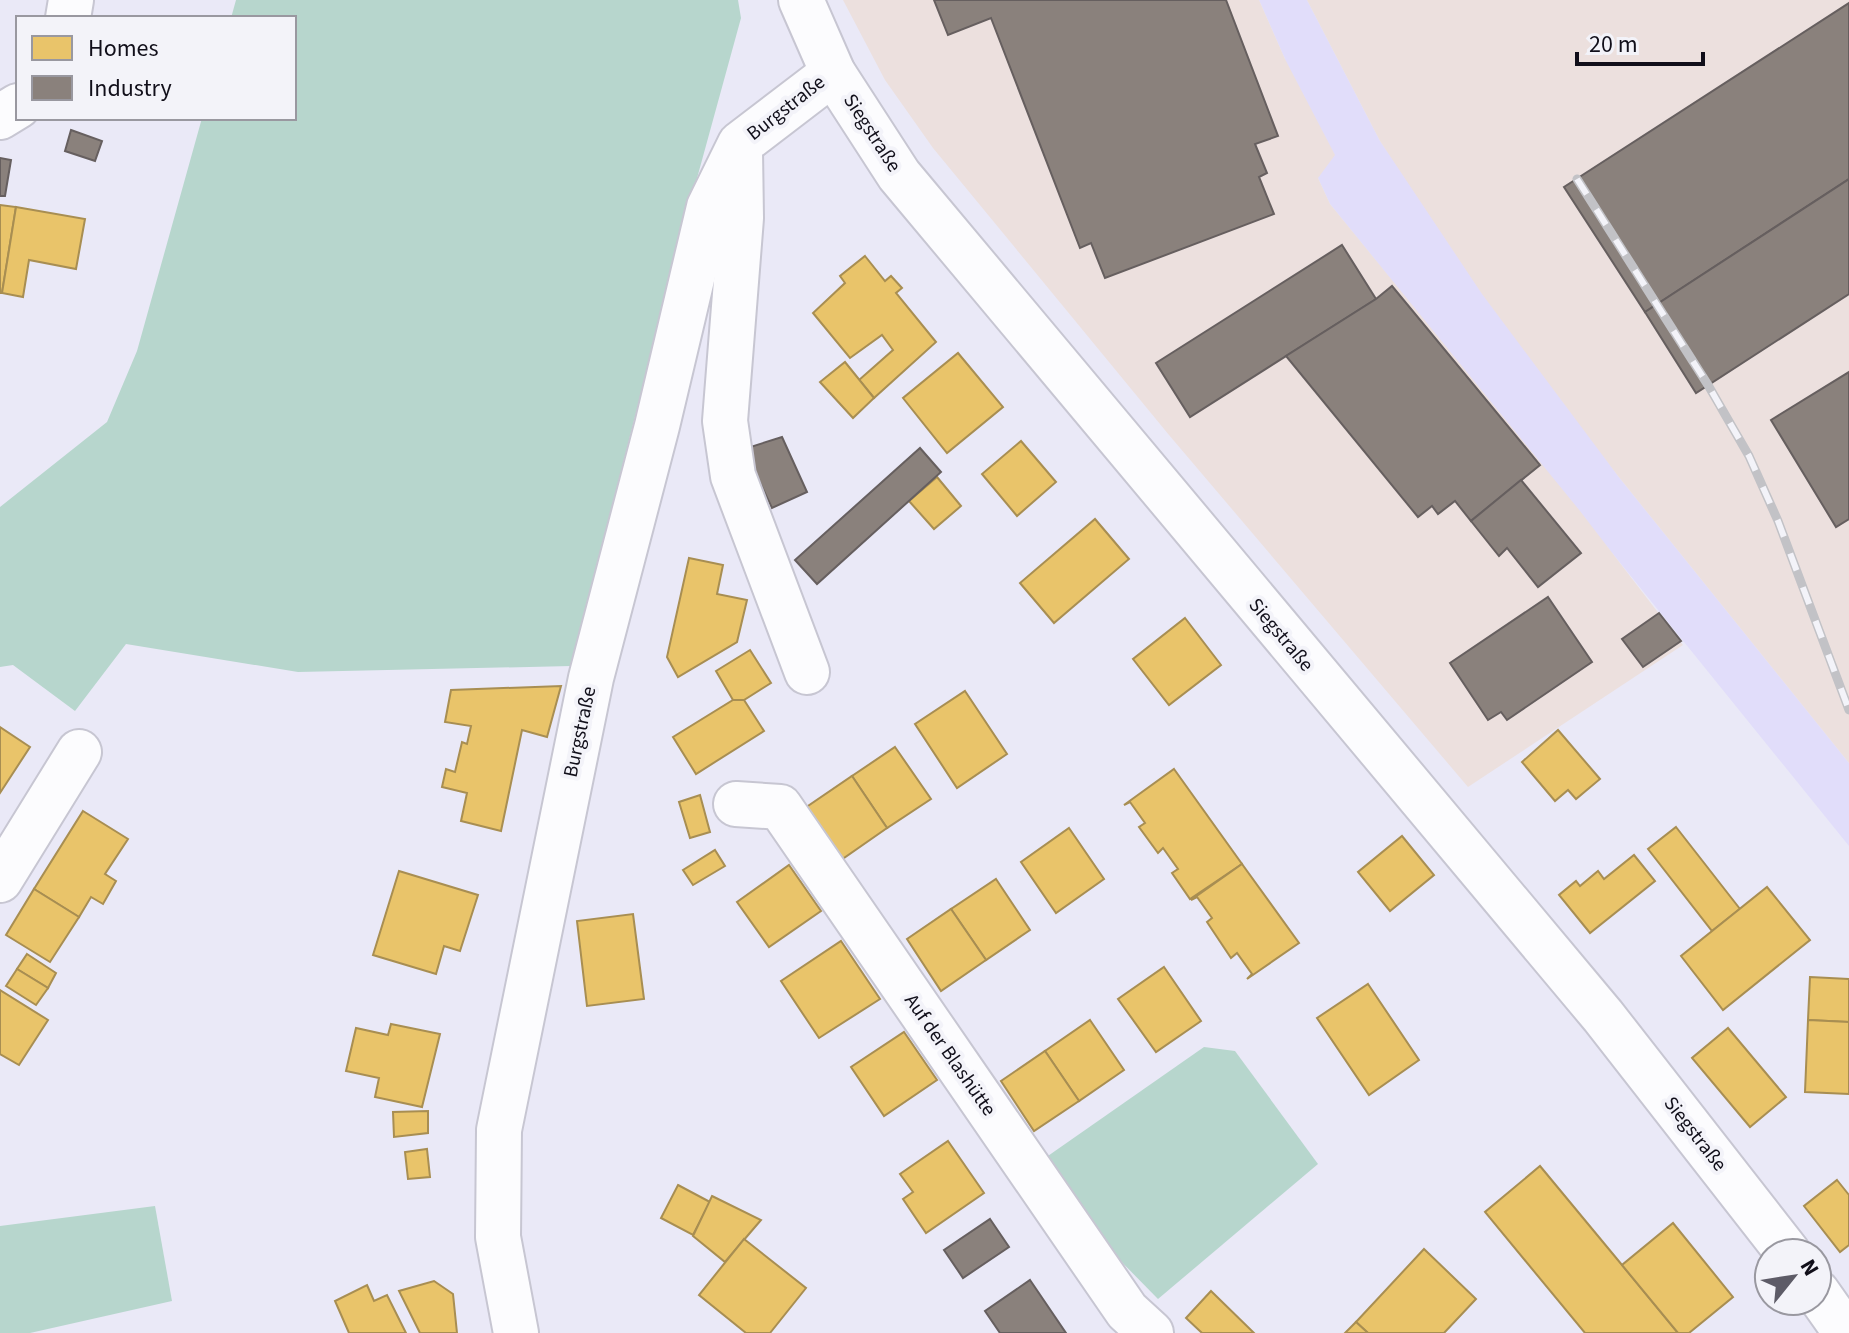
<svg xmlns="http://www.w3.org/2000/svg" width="1849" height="1333" font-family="'Source Sans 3',sans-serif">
	<rect width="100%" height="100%" fill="#eae9f7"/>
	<path fill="#e1ddfa" d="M1259 0H1307L1380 141 1618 476 1849 763V846L1330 204 1318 178 1285 59Z"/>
	<g fill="#ece0de">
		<path d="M843 0H1259L1285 59 1335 155 1318 178 1330 204 1580 511 1683 645 1468 787 1169 435 933 148 885 80Z"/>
		<path d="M1307 0H1849V763L1618 476 1482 294 1380 141Z"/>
	</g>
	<g fill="#b7d6cd">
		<path d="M236 0H738L741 18 685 222 571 666 298 672 126 644 75 711 13 665 0 667V507L107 422 137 351 202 118H294V18H231Z"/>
		<path d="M1204 1047 1235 1051 1318 1164 1158 1299 1102 1242 1045 1158Z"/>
		<path d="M155 1206 172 1301 30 1333H0V1226Z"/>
	</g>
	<g fill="#e9c46a" stroke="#a88e52" stroke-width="2">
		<path d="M0 205 16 207 2 293H0Z"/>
		<path d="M16 207 85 219 76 269 29 260 23 297 2 293Z"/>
		<path d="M865 256 885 281 891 276 902 288 896 293 936 342 874 398 859 380 893 350 882 335 850 358 813 313 845 283 840 276Z"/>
		<path d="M958 353 1003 407 947 453 903 398Z"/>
		<path d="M845 362 874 398 853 418 820 382Z"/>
		<path d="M1021 441 1056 482 1017 516 982 474Z"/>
		<path d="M937 477 961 506 934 529 909 501Z"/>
		<path d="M1095 519 1129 559 1054 623 1020 583Z"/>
		<path d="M689 558 723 565 717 594 747 600 737 642 678 677 667 657Z"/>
		<path d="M1185 618 1221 665 1169 705 1133 659Z"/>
		<path d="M750 650 771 683 744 700H733L716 671Z"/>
		<path d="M561 686 547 737 522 730 501 831 461 821 467 793 442 787 446 769 455 772 462 742 467 744 471 726 445 722 451 690Z"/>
		<path d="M965 691 1007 754 957 788 915 724Z"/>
		<path d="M733 700H744L764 731 696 774 673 737Z"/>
		<path d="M0 727 30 747 0 793Z"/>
		<path d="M1558 730 1600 779 1576 799 1568 790 1555 801 1522 762Z"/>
		<path d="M895 747 931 799 887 828 852 776Z"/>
		<path d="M1174 769 1242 864 1190 899 1172 873 1178 869 1163 848 1158 853 1139 827 1145 823 1130 802 1124 805Z"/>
		<path d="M852 776 887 828 841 860 805 808Z"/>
		<path d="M700 795 710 832 690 838 679 802Z"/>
		<path d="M83 811 128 839 105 874 116 881 103 904 91 897 79 917 34 889Z"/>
		<path d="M1676 827 1740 909 1712 931 1648 849Z"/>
		<path d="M1069 828 1104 879 1056 913 1021 862Z"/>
		<path d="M1402 836 1434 875 1390 911 1358 872Z"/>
		<path d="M715 850 725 866 693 885 683 870Z"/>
		<path d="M1634 855 1655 881 1590 933 1559 895 1576 881 1580 886 1598 871 1604 879Z"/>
		<path d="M1242 864 1299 943 1247 979 1252 974 1237 953 1231 958 1207 922 1212 918 1197 897 1191 900Z"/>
		<path d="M789 865 821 911 769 947 737 902Z"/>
		<path d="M399 871 478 895 460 951 444 946 436 974 373 955Z"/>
		<path d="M996 879 1030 930 986 960 951 909Z"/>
		<path d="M1767 887 1810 940 1723 1010 1681 956Z"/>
		<path d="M34 889 79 917 50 962 6 935Z"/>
		<path d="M951 909 986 960 941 991 907 939Z"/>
		<path d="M633 914 644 999 587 1006 577 921Z"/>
		<path d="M841 941 880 999 819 1038 781 981Z"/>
		<path d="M27 954 56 973 48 988 17 969Z"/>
		<path d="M1164 967 1201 1021 1156 1052 1118 999Z"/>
		<path d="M17 969 48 988 36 1005 6 986Z"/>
		<path d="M1810 977 1849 979V1022L1808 1020Z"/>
		<path d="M1368 984 1419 1060 1369 1095 1317 1018Z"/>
		<path d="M0 990 48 1020 19 1065 0 1054Z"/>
		<path d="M1090 1020 1124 1070 1079 1101 1045 1051Z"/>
		<path d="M1808 1020 1849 1022V1094L1805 1092Z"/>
		<path d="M391 1024 440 1034 422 1107 375 1097 379 1078 346 1071 356 1028 388 1035Z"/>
		<path d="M1728 1028 1786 1097 1750 1127 1692 1058Z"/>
		<path d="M904 1032 937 1080 884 1116 851 1067Z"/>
		<path d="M1045 1051 1079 1101 1034 1131 1001 1081Z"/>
		<path d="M428 1111V1133L394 1137 393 1112Z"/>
		<path d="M948 1141 984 1193 926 1233 903 1199 913 1192 900 1174Z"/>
		<path d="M427 1149 430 1177 408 1179 405 1152Z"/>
		<path d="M1540 1166 1622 1265 1678 1333H1585L1485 1212Z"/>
		<path d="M1837 1180 1849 1195V1245L1840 1252 1804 1206Z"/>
		<path d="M678 1185 710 1202 693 1235 661 1218Z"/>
		<path d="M712 1196 761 1220 725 1262 693 1236Z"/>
		<path d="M1673 1223 1733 1297 1689 1333H1678L1622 1265Z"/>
		<path d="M744 1239 806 1288 770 1333H746L699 1295Z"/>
		<path d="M1424 1249 1476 1299 1444 1333H1368L1356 1322Z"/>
		<path d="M434 1281 453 1294 457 1333H420L399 1291Z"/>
		<path d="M367 1285 374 1301 387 1295 406 1333H349L335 1301Z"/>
		<path d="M1211 1291 1254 1333H1202L1186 1318Z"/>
		<path d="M1356 1322 1368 1333H1345Z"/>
	</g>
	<g fill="#8a817c" stroke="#665f5f" stroke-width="2">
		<path d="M934 0H1226L1278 136 1255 144 1267 173 1259 177 1274 214 1105 278 1091 243 1080 248 991 18 948 35Z"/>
		<path d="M1849 3V179L1645 312 1564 187Z"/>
		<path d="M71 130 102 141 95 161 65 151Z"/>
		<path d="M0 158 11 160 5 196H0Z"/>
		<path d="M1849 179V294L1696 393 1645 312Z"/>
		<path d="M1342 245 1376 299 1190 417 1156 363Z"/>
		<path d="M1392 286 1540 465 1471 521 1455 501 1438 514 1432 506 1418 517 1286 356 1376 299Z"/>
		<path d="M1849 372V519L1836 527 1771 420Z"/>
		<path d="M782 437 807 492 772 508 744 449Z"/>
		<path d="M920 448 941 472 817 584 795 560Z"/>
		<path d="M1521 480 1581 553 1538 587 1507 548 1499 556 1471 521Z"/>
		<path d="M1548 597 1592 662 1507 720 1501 712 1488 720 1450 663Z"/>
		<path d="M1659 613 1681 641 1643 667 1622 639Z"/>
		<path d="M990 1219 1009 1247 963 1278 944 1250Z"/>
		<path d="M1030 1280 1066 1333H1000L985 1311Z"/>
	</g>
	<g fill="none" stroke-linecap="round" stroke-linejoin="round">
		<g stroke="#c7c6d2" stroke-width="48">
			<g id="street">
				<path d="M68 18 71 0"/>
				<path d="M0 117 18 106"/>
				<path d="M740 151 741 218 725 421 733 476 807 672"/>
				<path d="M736 804 780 807 1127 1311 1151 1333"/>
				<path d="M0 880 79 752"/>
				<path d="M516 1333 498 1237 499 1130 591 678 657 426 709 207 740 144 833 73"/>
			</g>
		</g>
		<g stroke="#c7c6d2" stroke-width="48">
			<g id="secondary">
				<path d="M801 0 833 73 899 175 1603 1016 1788 1253"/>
				<path d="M1817 1292 1846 1333"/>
			</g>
		</g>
		<use href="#street" stroke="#fcfcfe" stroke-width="44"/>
		<use href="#secondary" stroke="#fcfcfe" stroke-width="44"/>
		<g stroke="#c2c2c6" stroke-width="9">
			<path id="rail" d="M1577 179 1708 385 1749 456 1778 521 1849 710"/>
		</g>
		<use href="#rail" stroke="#f3f3f9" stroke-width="6" stroke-dasharray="18" stroke-linecap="butt"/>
	</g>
	<g text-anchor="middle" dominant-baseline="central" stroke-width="8" stroke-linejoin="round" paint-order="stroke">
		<g font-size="20" fill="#110f1a" stroke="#f3f3f9">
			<text transform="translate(786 108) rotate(-38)">Burgstraße</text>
			<text transform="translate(872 133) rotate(57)">Siegstraße</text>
			<text transform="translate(1281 635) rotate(50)">Siegstraße</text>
			<text transform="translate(580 732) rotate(-78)">Burgstraße</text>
			<text transform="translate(950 1055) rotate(55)">Auf der Blashütte</text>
			<text transform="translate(1695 1134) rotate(52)">Siegstraße</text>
		</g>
	</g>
	<rect x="16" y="16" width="280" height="104" fill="#f3f3f9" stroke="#9998a0" stroke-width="2"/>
	<rect x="32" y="36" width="40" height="24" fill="#e9c46a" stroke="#9998a0" stroke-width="2"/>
	<text x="88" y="56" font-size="24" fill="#110f1a">Homes</text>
	<rect x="32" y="76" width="40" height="24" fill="#8a817c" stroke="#9998a0" stroke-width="2"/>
	<text x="88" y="96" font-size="24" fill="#110f1a">Industry</text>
	<g transform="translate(1793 1277) rotate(60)"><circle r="38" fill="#f3f3f9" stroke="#9998a0" stroke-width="2"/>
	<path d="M0-6L14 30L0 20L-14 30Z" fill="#5d5b67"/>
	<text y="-12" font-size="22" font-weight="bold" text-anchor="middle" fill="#110f1a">N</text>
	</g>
	<path d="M1577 52v12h126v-12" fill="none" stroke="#110f1a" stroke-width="4"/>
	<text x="1589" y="52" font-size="24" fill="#110f1a" stroke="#f3f3f9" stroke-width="6" paint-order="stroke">20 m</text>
</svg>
